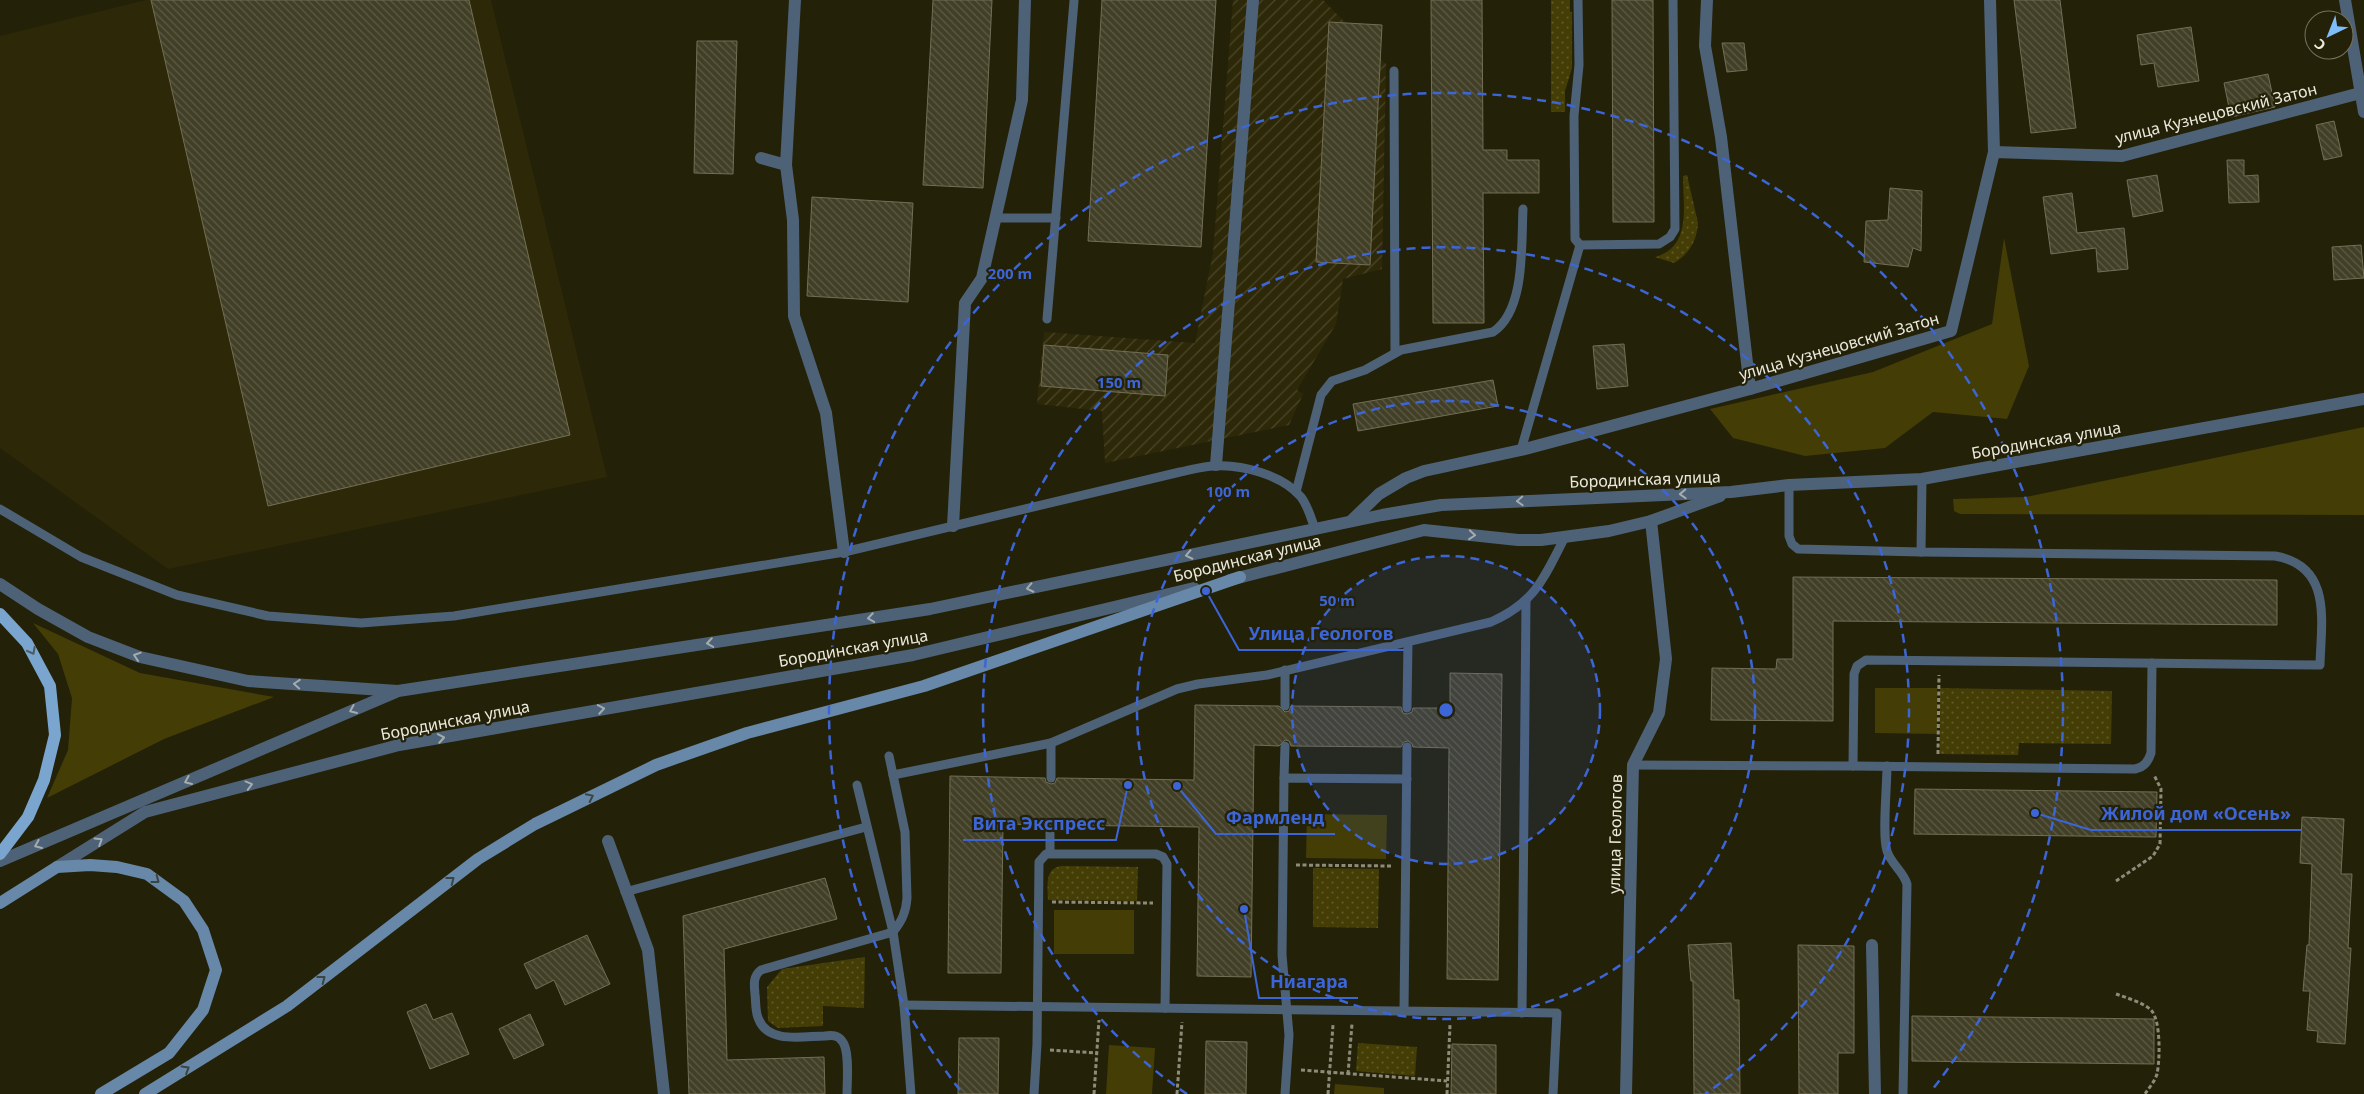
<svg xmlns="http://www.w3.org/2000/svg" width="2364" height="1094" font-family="'Noto Sans',sans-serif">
	<defs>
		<pattern id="industrial-furrows" width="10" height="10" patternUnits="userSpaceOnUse" patternTransform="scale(1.25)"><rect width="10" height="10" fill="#2d2808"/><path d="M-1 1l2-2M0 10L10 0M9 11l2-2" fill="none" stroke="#4c472b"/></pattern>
		<pattern id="park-dots" width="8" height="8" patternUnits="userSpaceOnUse" patternTransform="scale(1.25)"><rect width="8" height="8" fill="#443d05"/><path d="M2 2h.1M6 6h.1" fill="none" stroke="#5f5929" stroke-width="1.8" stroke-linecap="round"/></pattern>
		<pattern id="building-back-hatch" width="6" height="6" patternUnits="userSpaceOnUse" patternTransform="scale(1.25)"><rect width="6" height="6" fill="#423f27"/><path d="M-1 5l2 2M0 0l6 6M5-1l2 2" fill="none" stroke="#5d5b46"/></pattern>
	</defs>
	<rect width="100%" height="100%" fill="#242109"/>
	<path fill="#2d2808" d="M146 0H491L607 477 168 569 0 448V36Z"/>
	<path fill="url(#industrial-furrows)" d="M1233 0H1323L1386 64 1382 269 1343 279 1336 324 1297 390 1303 394 1289 425 1105 463 1102 411 1037 404 1044 332 1195 343 1213 253Z"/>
	<g fill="#443d05">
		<path d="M2004 238 2029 366 2007 419 1933 412 1885 448 1805 456 1733 438 1710 409 1873 372 1992 324Z"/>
		<path d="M2364 427V515L1960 514 1954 511 1953 499 2026 497Z"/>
		<path d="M33 623 140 673 274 697 164 739 47 798 68 750 72 698 58 654Z"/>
		<path d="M1875 688H1937V734L1875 733Z"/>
		<path d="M1307 814 1387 815 1386 859 1306 858Z"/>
		<rect x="1054" y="910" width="80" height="44"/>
		<path d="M1109 1045 1155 1048 1152 1094H1106Z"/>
		<path d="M1335 1084 1384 1088V1094H1334Z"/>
	</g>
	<g fill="url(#park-dots)">
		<path d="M1551 0H1570V12H1572V68L1565 91V112H1551Z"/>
		<path d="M1687 175 1698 223C1697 241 1689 254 1674 263L1655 257C1692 247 1683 206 1683 176Z"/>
		<path d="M1940 688 2112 691 2111 744 2019 743 2018 755 1940 754Z"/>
		<path d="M1061 866 1138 867 1137 901 1048 900C1048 886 1044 869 1061 866Z"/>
		<path d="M1313 868 1379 869 1378 928 1313 927Z"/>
		<path d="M865 957 864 1008 823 1006V1026L778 1028 768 1021 767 987 782 969Z"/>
		<path d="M1358 1043 1417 1047 1415 1076 1356 1071Z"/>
	</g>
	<g fill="url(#building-back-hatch)" stroke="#736f55">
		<path d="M151 0H469L570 435 268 506Z"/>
		<path d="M933 0H992L983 188 923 185Z"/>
		<path d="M1102 0H1216L1201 247 1088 241Z"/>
		<path d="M1431 0H1482L1483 150H1507V160H1539V193H1483L1484 323H1433Z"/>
		<path d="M1612 0H1653L1654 222H1613Z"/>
		<path d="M2014 0H2060L2076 128 2031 133Z"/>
		<path d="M1329 22 1382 25 1370 265 1316 262Z"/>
		<path d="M2191 27 2199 81 2158 87 2154 63 2141 65 2137 35Z"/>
		<path d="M697 41H737L733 174 694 173Z"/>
		<path d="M1722 43H1744L1747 70 1727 72Z"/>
		<path d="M2268 74 2275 107 2231 117 2224 83Z"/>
		<path d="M2334 121 2342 156 2324 160 2316 125Z"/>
		<path d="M2227 160H2244V176L2258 175 2259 202 2229 203Z"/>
		<path d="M2157 175 2163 211 2133 217 2127 180Z"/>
		<path d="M1890 188 1922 191 1921 251 1913 248 1908 267 1864 262 1866 221 1888 220Z"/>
		<path d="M2072 193 2077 233 2124 228 2128 269 2098 272 2096 248 2051 254 2043 197Z"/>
		<path d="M812 197 913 203 908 302 807 296Z"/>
		<path d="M2361 245 2364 278 2334 280 2332 247Z"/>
		<path d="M1624 344 1628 386 1597 389 1593 346Z"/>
		<path d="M1044 345 1168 355 1165 396 1041 386Z"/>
		<path d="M1493 380 1498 406 1358 431 1353 404Z"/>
		<path d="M1793 577 2277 580V625L1833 621V721L1711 720 1712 668 1776 669 1777 659H1793Z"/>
		<path d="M1450 673 1502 674 1498 980 1447 979 1449 748 1413 747 1412 744 1408 741 1404 742 1401 747 1291 746 1289 741 1285 740 1279 746 1254 745 1251 977 1197 976 1199 827 1056 825 1055 821 1050 819 1046 820 1044 825 1003 824 1001 973H948L950 776 1045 778 1046 782 1051 784 1055 783 1057 778 1194 780 1195 705 1279 706 1285 712 1289 711 1291 706 1401 707 1403 713 1407 714 1412 712 1413 708H1450Z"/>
		<path d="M1915 789 2157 792 2156 837 1914 834Z"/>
		<path d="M2302 817 2344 819 2341 874H2352L2348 948H2351L2345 1044 2317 1042 2318 1031 2307 1030 2310 991H2303L2307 945H2309L2312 864 2300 863Z"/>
		<path d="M825 878 837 919 724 949 727 1060 824 1057 825 1094H689L683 916Z"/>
		<path d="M587 935 610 984 565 1005 554 980 536 989 524 964Z"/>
		<path d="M1731 943 1734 1000H1739L1740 1094H1694L1693 981H1691L1688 945Z"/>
		<path d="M1798 945 1854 946V1053H1838V1094H1799Z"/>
		<path d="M426 1004 433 1020 452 1013 469 1054 430 1069 407 1012Z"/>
		<path d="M530 1014 544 1045 514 1059 499 1029Z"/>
		<path d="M1912 1016 2154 1019V1064L1912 1061Z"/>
		<path d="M959 1038H999L998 1094H958Z"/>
		<path d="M1206 1041 1247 1042 1246 1094H1205Z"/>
		<path d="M1452 1044 1496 1045V1094H1451Z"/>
	</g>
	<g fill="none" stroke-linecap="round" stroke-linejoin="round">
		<g stroke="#8e8c79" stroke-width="3" stroke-dasharray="4 2.5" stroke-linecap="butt">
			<path d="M1938 754 1939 675"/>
			<path d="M1296 865 1392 866"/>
			<path d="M2116 881 2153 856 2160 844 2161 789 2154 775"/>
			<path d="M1052 902 1153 903"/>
			<path d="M2116 994C2127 998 2142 1002 2151 1010 2161 1020 2160 1060 2157 1074 2155 1081 2149 1088 2145 1094"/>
			<path d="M1050 1050 1097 1053"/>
			<path d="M1301 1070 1447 1081"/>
			<path d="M1348 1074 1352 1024"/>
			<path d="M1094 1094 1099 1020"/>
			<path d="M1177 1094 1182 1022"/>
			<path d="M1328 1094 1333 1025"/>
			<path d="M1447 1094 1450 1025"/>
		</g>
		<g stroke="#4e6277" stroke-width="9">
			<path d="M1578 0 1579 65 1574 116 1575 239 1580 245 1659 244 1670 237 1675 229 1673 0"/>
			<path d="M1394 71 1395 352"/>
			<path d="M995 218H1056"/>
			<path d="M1047 319 1074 1"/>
			<path d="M1521 450 1580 245"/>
			<path d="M1789 485V536L1792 544 1798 549 1921 552"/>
			<path d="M1296 492 1321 395 1332 381 1365 370 1401 350 1493 332C1526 310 1521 244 1523 209"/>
			<path d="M0 509 81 557 177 595 268 616 361 623 454 616 844 552 1180 472C1191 470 1203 466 1214 466 1241 464 1283 475 1301 497 1308 506 1311 518 1315 529"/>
			<path d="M1285 706V670"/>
			<path d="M1407 708 1408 642"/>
			<path d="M1633 765 1853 766 1854 674 1857 666 1866 660 2320 665C2321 622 2333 566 2275 556L1921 552 1922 479"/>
			<path d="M1853 766 2135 769C2144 767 2148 762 2151 753L2152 663"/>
			<path d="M1887 766C1887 786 1882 835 1887 851 1891 864 1903 871 1907 884L1903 1094"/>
			<path d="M893 775 1051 743 1177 689 1198 684 1267 675 1491 622C1536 602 1543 579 1565 537"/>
			<path d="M1051 778V743"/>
			<path d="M1284 778 1285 746"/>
			<path d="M857 785 893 932 904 1005 911 1094"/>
			<path d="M1050 853V825"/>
			<path d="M625 892 866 827"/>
			<path d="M904 1005 1557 1013 1553 1094"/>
			<path d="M1404 1011 1407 747"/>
			<path d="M1522 1013 1526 602"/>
			<path d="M847 1094C847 1082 850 1050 842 1041 838 1035 832 1035 825 1036 804 1036 769 1044 759 1020 755 1013 756 1002 755 994 754 984 753 976 761 970L893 932C902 921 906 912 907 898L905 832 889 756"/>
			<path d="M1034 1094 1037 1044 1039 862 1046 854H1156L1163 857 1167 864 1165 1008"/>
			<path d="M1285 1094 1289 1035 1282 955 1284 778 1407 779"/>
		</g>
		<g stroke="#4e6277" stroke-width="12">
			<path d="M1707 0 1705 46 1721 137 1750 389"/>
			<path d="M1990 0 1994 152"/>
			<path d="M2345 0 2364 112"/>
			<path d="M761 158 786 165 793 220 794 316 826 413 844 552"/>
			<path d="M786 165 795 0"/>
			<path d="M1216 465 1253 0"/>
			<path d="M1351 521 1379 494 1406 478 1424 471 1521 450 1750 389 1951 331 1994 152 2122 156 2364 92"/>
			<path d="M953 526 965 303 982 278 1022 100 1025 0"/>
			<path d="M608 841 648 950 664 1094"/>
			<path d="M1872 945 1875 1094"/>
			<path d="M1626 1094 1633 765 1659 713 1666 659 1651 521"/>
		</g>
		<g stroke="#4e6277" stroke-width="12">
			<path d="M1230 580 1424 530 1518 540H1541L1609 531 1651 521 1720 496"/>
			<path d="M0 584 38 609 88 637 140 657 248 681 398 691 930 609 1382 515 1441 505 1731 492 1789 485 1922 479 2364 399"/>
			<path d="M0 861 396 692"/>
			<path d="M57 867 145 812 399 745 913 655 1194 588"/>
		</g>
		<g stroke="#6788a8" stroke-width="12">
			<path d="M0 903 57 867 90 865 117 867 147 874 184 901 203 930 216 970 203 1010 169 1053 101 1094"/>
			<path d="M145 1094 287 1006 478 859 535 824 656 765 747 733 924 686 1240 577"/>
		</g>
		<path stroke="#7aa5cf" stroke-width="12" d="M0 614 27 643 50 686 55 735 44 780 28 817 0 854"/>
	</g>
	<defs><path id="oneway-chevron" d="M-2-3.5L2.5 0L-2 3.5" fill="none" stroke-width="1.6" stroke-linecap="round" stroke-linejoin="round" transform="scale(1.25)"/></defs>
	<g stroke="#a4acae">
		<use href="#oneway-chevron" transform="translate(1683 494) rotate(178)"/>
		<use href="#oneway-chevron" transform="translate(1520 501) rotate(177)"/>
		<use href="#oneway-chevron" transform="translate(1472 535) rotate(5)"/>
		<use href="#oneway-chevron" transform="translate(1189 555) rotate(168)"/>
		<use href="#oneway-chevron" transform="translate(1030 588) rotate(168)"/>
		<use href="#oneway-chevron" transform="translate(871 618) rotate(171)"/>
		<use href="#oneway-chevron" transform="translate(710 643) rotate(171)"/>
		<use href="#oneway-chevron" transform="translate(137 656) rotate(-162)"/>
		<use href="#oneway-chevron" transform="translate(297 684) rotate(-176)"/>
		<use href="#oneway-chevron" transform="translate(601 709) rotate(-10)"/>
		<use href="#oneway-chevron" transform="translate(353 710) rotate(157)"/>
		<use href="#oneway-chevron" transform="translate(441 738) rotate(-10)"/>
		<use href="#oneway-chevron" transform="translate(188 781) rotate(157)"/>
		<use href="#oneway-chevron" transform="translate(249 785) rotate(-15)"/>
		<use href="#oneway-chevron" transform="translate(99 841) rotate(-32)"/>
		<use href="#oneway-chevron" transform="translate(38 845) rotate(157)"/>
	</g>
	<use stroke="#4b5c62" href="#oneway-chevron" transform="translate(32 651) rotate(62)"/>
	<g stroke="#3b4541">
		<use href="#oneway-chevron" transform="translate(590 797) rotate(-26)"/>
		<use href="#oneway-chevron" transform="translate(156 880) rotate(37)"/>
		<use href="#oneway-chevron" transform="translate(451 880) rotate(-38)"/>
		<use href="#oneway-chevron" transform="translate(322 979) rotate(-37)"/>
		<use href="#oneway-chevron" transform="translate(186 1069) rotate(-31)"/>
	</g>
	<circle cx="1446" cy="710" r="154" fill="#3c65d8" fill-opacity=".12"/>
	<g fill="none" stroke="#3c65d8" stroke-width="2.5" stroke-dasharray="9 6">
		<circle cx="1446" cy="710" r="154"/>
		<circle cx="1446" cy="710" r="309"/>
		<path d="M1187 1094A463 463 0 1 1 1705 1094"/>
		<path d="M960 1090A617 617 0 1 1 1932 1090"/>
	</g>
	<g text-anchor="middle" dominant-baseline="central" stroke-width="4.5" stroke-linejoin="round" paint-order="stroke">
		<g font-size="16" fill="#ebe9db" stroke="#242109">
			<text transform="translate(2216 113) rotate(-14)">улица Кузнецовский Затон</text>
			<text transform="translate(1839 346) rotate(-16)">улица Кузнецовский Затон</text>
			<text transform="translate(2046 440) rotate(-10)">Бородинская улица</text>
			<text transform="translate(1645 479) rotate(-2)">Бородинская улица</text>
			<text transform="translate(1247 558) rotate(-14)">Бородинская улица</text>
			<text transform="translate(853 648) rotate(-10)">Бородинская улица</text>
			<text transform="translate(455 720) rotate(-11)">Бородинская улица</text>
			<text transform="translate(1615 834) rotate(-89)">улица Геологов</text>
		</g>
	</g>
	<circle cx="1446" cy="710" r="8" fill="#3c65d8" stroke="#242109" stroke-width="2.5"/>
	<g font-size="15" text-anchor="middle" font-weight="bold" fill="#3c65d8" stroke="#242109" stroke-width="4.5" stroke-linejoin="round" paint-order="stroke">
		<text x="1010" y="279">200 m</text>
		<text x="1119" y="388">150 m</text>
		<text x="1228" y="497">100 m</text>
		<text x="1337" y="606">50 m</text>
	</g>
	<path fill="none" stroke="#3c65d8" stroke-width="2" d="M1206 591L1239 650H1404M2035 813L2091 830H2301M1177 786L1216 834H1335M1128 785L1116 840H963M1244 909L1259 998H1358"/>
	<g fill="#3c65d8" stroke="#242109" stroke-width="2">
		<circle cx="1206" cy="591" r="5"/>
		<circle cx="2035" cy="813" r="5"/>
		<circle cx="1177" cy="786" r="5"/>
		<circle cx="1128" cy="785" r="5"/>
		<circle cx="1244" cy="909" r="5"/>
	</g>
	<g font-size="18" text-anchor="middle" font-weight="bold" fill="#3c65d8" stroke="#242109" stroke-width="4.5" stroke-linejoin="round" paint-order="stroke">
		<text x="1321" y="640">Улица Геологов</text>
		<text x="2196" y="820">Жилой дом «Осень»</text>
		<text x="1275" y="824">Фармленд</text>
		<text x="1039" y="830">Вита Экспресс</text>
		<text x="1309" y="988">Ниагара</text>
	</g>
	<g transform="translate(2329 35) rotate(223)"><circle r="24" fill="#242109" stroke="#74715d"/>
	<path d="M0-4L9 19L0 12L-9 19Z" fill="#7fbdfa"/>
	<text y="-8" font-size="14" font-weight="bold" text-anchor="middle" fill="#ebe9db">С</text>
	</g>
</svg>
